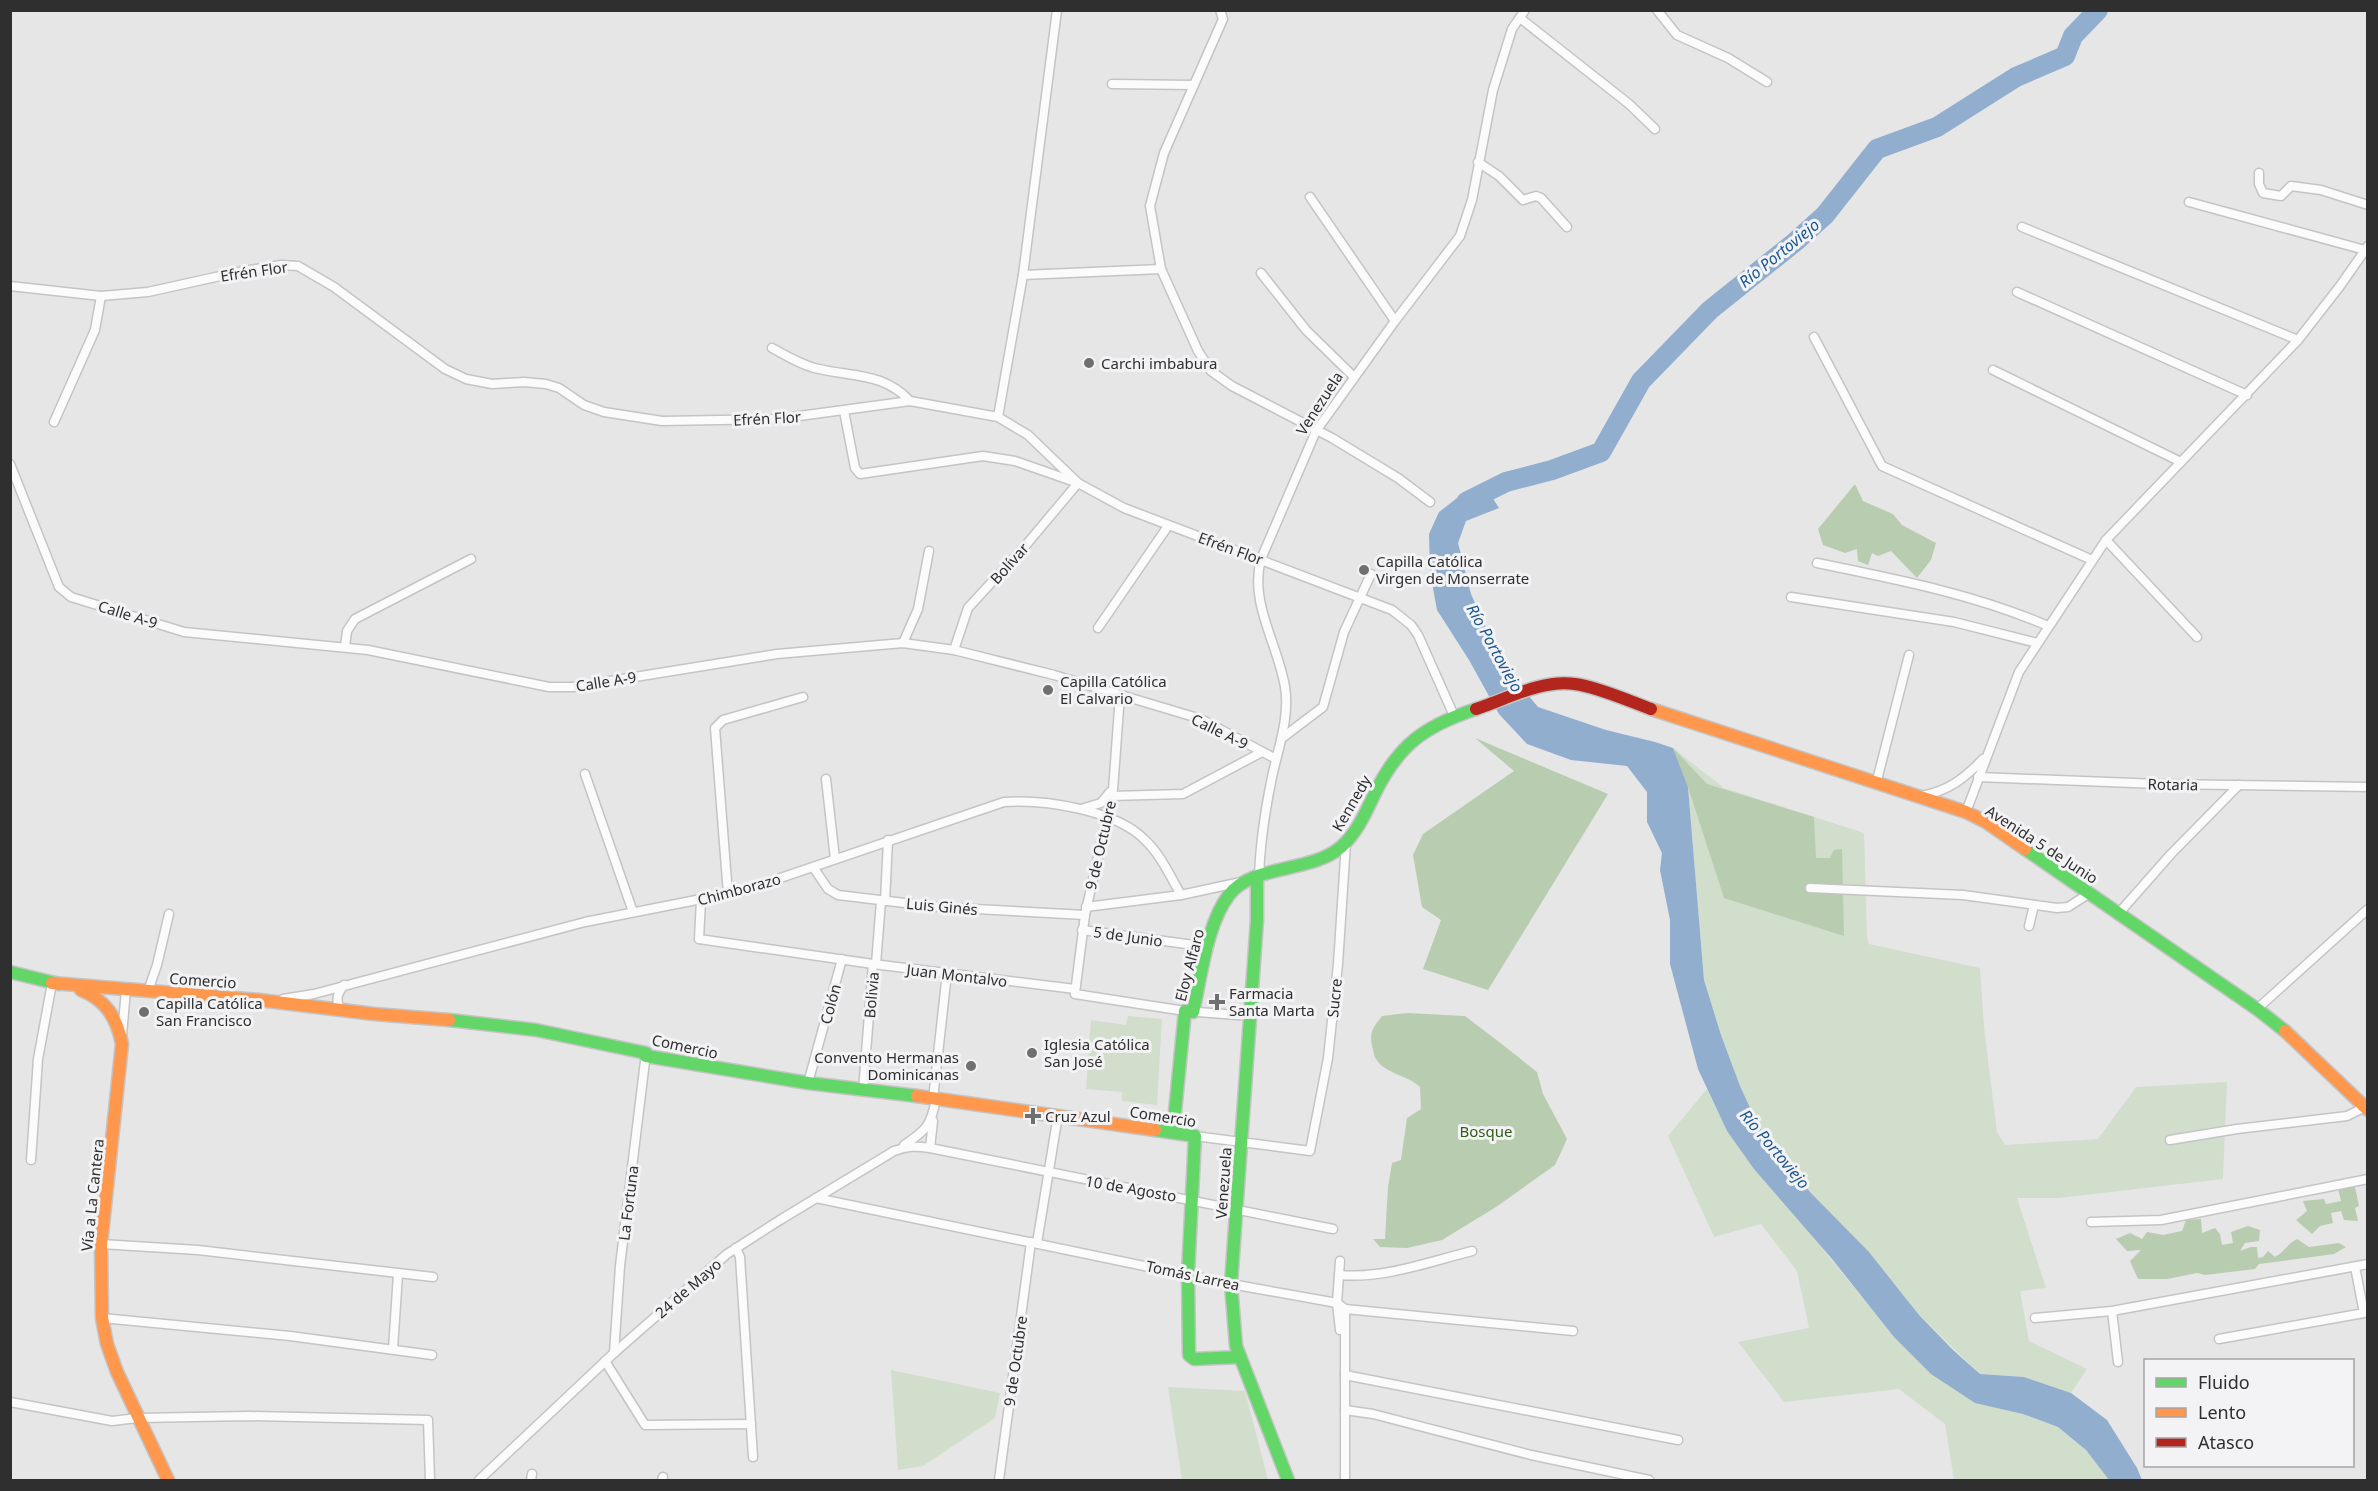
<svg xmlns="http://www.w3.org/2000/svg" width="2378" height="1491" font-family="'Noto Sans',sans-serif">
	<rect width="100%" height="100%" fill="#e6e6e7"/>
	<g fill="#d1decc">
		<path d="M1673 748 1724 788 1864 833 1867 938 1869 944 1980 968 1984 1027 1997 1132 2005 1145 2098 1139 2136 1087 2227 1082 2223 1179 2059 1198H2017L2046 1288 2020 1291 2029 1341 2087 1369 2071 1393 2024 1377 1980 1374 1919 1315 1869 1252 1810 1192 1759 1127 1740 1086 1721 1035 1704 980 1688 787Z"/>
		<path d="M1128 1016 1162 1019 1157 1105 1122 1101V1092L1086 1089 1091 1020 1126 1025Z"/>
		<path d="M1707 1089 1727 1131 1894 1337 2024 1414 2058 1427 2086 1450 2109 1480H1954L1945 1424 1899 1389 1784 1402 1738 1342 1809 1328 1797 1271 1761 1224 1714 1237 1668 1136Z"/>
		<path d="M891 1370 1000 1393 995 1418 923 1466 898 1470Z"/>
		<path d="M1168 1387 1245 1391 1268 1480H1182Z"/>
	</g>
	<g fill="#b8ccb0">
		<path d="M1855 484 1863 501 1893 514 1902 525 1936 543 1931 560 1917 578 1891 551 1878 556 1872 553 1868 565 1858 561 1857 549 1845 553 1823 545 1818 529Z"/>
		<path d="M1475 738 1608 794 1488 990 1423 969 1441 920 1422 907 1413 855 1423 834 1514 771Z"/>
		<path d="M1673 748 1707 784 1814 817 1816 858H1830L1834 850 1842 849 1844 936 1724 898 1688 787Z"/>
		<path d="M1407 1013 1465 1016 1503 1045 1537 1072 1543 1094 1567 1139 1555 1165 1496 1207 1442 1240 1407 1248 1380 1247 1373 1239H1385L1388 1187 1392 1163 1401 1160 1407 1118 1421 1109 1420 1087C1408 1075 1385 1074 1376 1059 1374 1056 1373 1049 1372 1046 1369 1032 1374 1026 1382 1016Z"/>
		<path d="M2355 1187 2359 1206 2355 1208 2358 1221 2344 1220 2341 1211 2331 1213 2333 1223 2320 1226 2312 1234 2296 1220 2307 1211 2303 1201 2324 1199 2326 1204 2341 1201 2338 1188Z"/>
		<path d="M2201 1219 2202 1233 2215 1228 2220 1234 2222 1245 2233 1243 2231 1232 2248 1226 2260 1230 2259 1241 2245 1243 2240 1251 2251 1247H2257L2258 1258 2263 1257 2268 1251 2275 1257C2285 1252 2287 1244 2297 1239L2309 1247 2339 1243 2346 1247 2334 1254 2259 1264 2255 1269 2205 1275 2197 1273 2167 1279H2138L2130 1261 2141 1250 2127 1251 2116 1239 2130 1233 2142 1239 2147 1232 2163 1235 2182 1231 2186 1220Z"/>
	</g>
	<path fill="#91aece" d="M1483 483 1499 508 1466 521 1458 543 1471 594 1487 630 1513 677 1538 707 1606 730 1655 742 1673 748 1688 787 1704 980 1721 1035 1740 1086 1759 1127 1810 1192 1869 1252 1919 1315 1953 1350 1980 1374 2024 1377 2071 1393 2107 1420 2137 1468 2142 1480H2109L2086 1450 2058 1427 2023 1414 1975 1403 1931 1374 1894 1337 1832 1259 1754 1169 1727 1131 1698 1069 1670 964V920L1660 870 1662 853 1647 822V792L1627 766 1571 760 1527 744 1499 714 1469 660 1437 610 1430 572 1429 534 1439 512 1465 492Z"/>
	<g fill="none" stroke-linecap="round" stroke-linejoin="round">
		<path stroke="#91aece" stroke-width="20" d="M1466 502 1506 482 1552 470 1601 452 1641 381 1710 310 1795 242 1825 215 1877 149 1937 127 2016 77 2065 56 2073 36 2098 10"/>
		<g stroke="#c4c4c5" stroke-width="11">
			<g id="street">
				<path d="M1220 10 1223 19 1164 153 1150 206 1161 269 1198 351 1211 371 1232 386 1332 438 1398 478 1430 502"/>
				<path d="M1657 10 1677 35 1728 58 1767 82"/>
				<path d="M1520 18 1629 104 1655 129"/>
				<path d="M1112 84 1194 85"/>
				<path d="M1478 162 1499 176 1523 200 1536 196 1541 198 1567 227"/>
				<path d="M2259 173V184L2263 193 2281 196 2291 186 2321 190 2368 205"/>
				<path d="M1310 197 1395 321"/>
				<path d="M2189 202 2365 250"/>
				<path d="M2022 227 2298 340"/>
				<path d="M1261 273 1306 330 1354 377"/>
				<path d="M1023 275 1161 269"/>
				<path d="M10 286 101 296 148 292 238 272 281 265 298 266 334 287 445 369 466 379 492 384 524 382 546 384 559 388 584 405 604 412 662 421 777 419 910 401 998 417 1028 435 1078 483 1124 508 1392 610 1411 625 1418 635 1455 718"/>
				<path d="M2017 292 2247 395"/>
				<path d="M1814 337 1882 466 2092 560"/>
				<path d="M772 348C787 356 803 366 819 369 854 377 884 373 910 401"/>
				<path d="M1993 370 2181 462"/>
				<path d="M844 411 855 468 860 474 983 456 1015 461 1078 483 1026 545 968 608 954 650"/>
				<path d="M998 417 1023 275 1057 10"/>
				<path d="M54 422 95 330 101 296"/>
				<path d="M10 464 59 587 71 597 184 632 368 650 549 687H573L777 654 903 643 954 650 1054 675 1201 719 1276 759"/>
				<path d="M2106 540 2197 637"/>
				<path d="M1817 563C1895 579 1974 594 2048 626"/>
				<path d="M1791 597 1954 622 2037 643"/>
				<path d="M1098 628 1168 526"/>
				<path d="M903 643 918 609 929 551"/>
				<path d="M345 647 347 631 355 619 471 559"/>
				<path d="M1282 738 1323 707 1344 632 1371 574"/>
				<path d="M585 774 633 912"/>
				<path d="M1978 777 2159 784 2368 787"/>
				<path d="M826 779 835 859"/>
				<path d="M1876 784 1909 655"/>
				<path d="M1111 796 1183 794 1262 752"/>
				<path d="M1921 796C1948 791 1964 779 1983 759"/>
				<path d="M1084 808 1101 803 1110 792"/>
				<path d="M1966 812 2019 672 2106 540 2298 340 2340 286 2368 246"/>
				<path d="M813 867 828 889 838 895 938 907 1085 915"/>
				<path d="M1259 877C1260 843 1265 811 1272 777 1278 749 1290 717 1285 687 1278 644 1249 603 1261 559L1316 431 1395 321 1460 236 1472 200 1493 90 1512 29 1525 10"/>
				<path d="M1810 888 1963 895 2057 908 2068 907 2090 893"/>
				<path d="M728 894 715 728 723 720 803 697"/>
				<path d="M701 900 699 939 873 964 1075 989V994L1185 1011 1250 1016"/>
				<path d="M885 901 888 840"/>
				<path d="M1086 907 1181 895 1241 882"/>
				<path d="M2119 913 2171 854 2239 785"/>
				<path d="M2029 926 2034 905"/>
				<path d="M1082 930 1209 947"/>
				<path d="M148 991 157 965 169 914"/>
				<path d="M1075 993 1085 915 1113 790 1120 695"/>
				<path d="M283 999 314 994 585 922 742 891 1004 802C1044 799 1116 810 1145 840 1161 855 1170 876 1181 895"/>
				<path d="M2257 1009 2368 909"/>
				<path d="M341 1010C335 1000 337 994 344 985"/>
				<path d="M122 1035 126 990"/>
				<path d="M808 1083 842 959"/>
				<path d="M863 1091 873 964H876L881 901"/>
				<path d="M933 1099 947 973"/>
				<path d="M1195 1136 1310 1151 1328 1058 1338 964 1346 843"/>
				<path d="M2170 1140 2237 1129 2347 1116 2365 1107"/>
				<path d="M904 1145C927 1130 931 1125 936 1099"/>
				<path d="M930 1148 933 1121"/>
				<path d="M31 1160 38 1059 52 983"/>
				<path d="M816 1198 1231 1284 1337 1303 1345 1309 1573 1331"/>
				<path d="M2091 1222 2161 1220 2368 1179"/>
				<path d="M1037 1243 1058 1115"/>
				<path d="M101 1244 198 1250 433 1277"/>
				<path d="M736 1248 740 1257 753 1457"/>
				<path d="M1339 1275C1384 1279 1428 1262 1472 1251"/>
				<path d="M1345 1309V1375L1678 1440"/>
				<path d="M2112 1311 2118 1362"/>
				<path d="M102 1318 290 1336 432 1355"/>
				<path d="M2035 1318 2112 1311 2368 1264"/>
				<path d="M1340 1330 1337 1303 1340 1261"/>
				<path d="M2219 1339 2364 1313 2355 1267"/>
				<path d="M393 1349 398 1274"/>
				<path d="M614 1353 620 1266 646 1053"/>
				<path d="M605 1361 645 1425 751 1424"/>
				<path d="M10 1402 112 1421 137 1418 249 1416 428 1420 430 1480"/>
				<path d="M1345 1410 1373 1414 1531 1455 1649 1480"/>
				<path d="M479 1480 614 1353 727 1254 780 1220 894 1151C907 1146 916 1146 930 1148L1333 1229"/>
				<path d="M531 1480 532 1474"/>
				<path d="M662 1480 663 1477"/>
				<path d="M999 1480 1031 1242"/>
				<path d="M1345 1480V1372"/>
			</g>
		</g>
		<g stroke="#c4c4c5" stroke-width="15">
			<g id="fast">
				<path d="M2025 849 2257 1009 2285 1031"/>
				<path d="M1257 878V920L1231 1284 1236 1346 1288 1480"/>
				<path d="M10 972 59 984"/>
				<path d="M449 1020 536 1030 646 1053V1056L808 1083 917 1096"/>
				<path d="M1155 1130 1195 1136 1188 1274 1189 1355 1194 1359 1240 1357"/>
				<path d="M1173 1132 1185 1011 1193 1012C1201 977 1207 923 1229 895 1252 864 1311 873 1341 847 1357 833 1366 812 1375 793 1399 744 1425 726 1476 709"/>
			</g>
		</g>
		<g stroke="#c4c4c5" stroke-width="15">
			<g id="slow">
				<path d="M1651 709 1966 812 1986 822 2025 849"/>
				<path d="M52 983 259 1000 374 1014 449 1020"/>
				<path d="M81 990C106 1000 117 1018 122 1044L101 1244 102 1318 107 1344 117 1372 168 1480"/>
				<path d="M2285 1031 2368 1110"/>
				<path d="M917 1096 1155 1130"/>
			</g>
		</g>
		<g stroke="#c4c4c5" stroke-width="15">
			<path id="jam" d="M1476 709C1507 699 1542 679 1575 684 1598 687 1629 701 1651 709"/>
		</g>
		<use href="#street" stroke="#fbfbfb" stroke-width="8"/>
		<use href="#fast" stroke="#63d668" stroke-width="12"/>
		<use href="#slow" stroke="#ff974d" stroke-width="12"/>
		<use href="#jam" stroke="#b3261e" stroke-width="12"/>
	</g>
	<g fill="#6f6f70" stroke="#f3f3f5" stroke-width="2">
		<circle cx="1089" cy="363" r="6"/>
		<circle cx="1364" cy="570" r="6"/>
		<circle cx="1048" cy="690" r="6"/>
		<path d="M1214 993h6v6h6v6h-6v6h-6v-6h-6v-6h6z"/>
		<circle cx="144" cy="1012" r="6"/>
		<circle cx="1032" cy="1053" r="6"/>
		<circle cx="971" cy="1066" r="6"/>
		<path d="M1030 1107h6v6h6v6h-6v6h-6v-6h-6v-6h6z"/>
	</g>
	<g text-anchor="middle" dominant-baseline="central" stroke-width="6" stroke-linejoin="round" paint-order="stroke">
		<g font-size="15" fill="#2f2f30" stroke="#f3f3f5">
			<text transform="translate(254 271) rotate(-8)">Efrén Flor</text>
			<text transform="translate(1319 403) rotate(-57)">Venezuela</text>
			<text transform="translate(767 418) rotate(-3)">Efrén Flor</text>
			<text transform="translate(1231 548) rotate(20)">Efrén Flor</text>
			<text transform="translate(1009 563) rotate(-48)">Bolívar</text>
			<text transform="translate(128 614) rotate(17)">Calle A-9</text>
			<text transform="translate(606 681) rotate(-9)">Calle A-9</text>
			<text transform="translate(1220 731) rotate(26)">Calle A-9</text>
			<text transform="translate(2173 784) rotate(1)">Rotaria</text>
			<text transform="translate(1351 803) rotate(-60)">Kennedy</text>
			<text transform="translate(2042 844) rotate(33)">Avenida 5 de Junio</text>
			<text transform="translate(1100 845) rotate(-77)">9 de Octubre</text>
			<text transform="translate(739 889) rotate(-15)">Chimborazo</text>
			<text transform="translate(942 906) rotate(5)">Luis Ginés</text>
			<text transform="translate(1128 936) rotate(8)">5 de Junio</text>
			<text transform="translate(1189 965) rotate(-75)">Eloy Alfaro</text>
			<text transform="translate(957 975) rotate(7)">Juan Montalvo</text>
			<text transform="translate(203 980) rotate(4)">Comercio</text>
			<text transform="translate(871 995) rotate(-85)">Bolivia</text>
			<text transform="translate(1334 998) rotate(-84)">Sucre</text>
			<text transform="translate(830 1004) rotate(-75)">Colón</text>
			<text transform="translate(685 1046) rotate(12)">Comercio</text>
			<text transform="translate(1163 1116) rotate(9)">Comercio</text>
			<text transform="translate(1223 1183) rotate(-86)">Venezuela</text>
			<text transform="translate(1131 1188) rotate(10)">10 de Agosto</text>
			<text transform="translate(92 1195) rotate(-84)">Vía a La Cantera</text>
			<text transform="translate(628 1203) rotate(-83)">La Fortuna</text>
			<text transform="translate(1193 1275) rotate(12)">Tomás Larrea</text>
			<text transform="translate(688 1288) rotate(-41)">24 de Mayo</text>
			<text transform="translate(1015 1361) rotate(-82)">9 de Octubre</text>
		</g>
		<g font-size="15" fill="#2f2f30" stroke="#f3f3f5" text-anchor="start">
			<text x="1101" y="363">Carchi imbabura</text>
			<text x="1376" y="561">Capilla Católica<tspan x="1376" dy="17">Virgen de Monserrate</tspan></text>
			<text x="1060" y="681">Capilla Católica<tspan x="1060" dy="17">El Calvario</tspan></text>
			<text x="1229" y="993">Farmacia<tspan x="1229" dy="17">Santa Marta</tspan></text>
			<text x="156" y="1003">Capilla Católica<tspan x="156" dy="17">San Francisco</tspan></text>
			<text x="1044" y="1044">Iglesia Católica<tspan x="1044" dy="17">San José</tspan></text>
			<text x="959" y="1057" text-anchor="end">Convento Hermanas<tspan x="959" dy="17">Dominicanas</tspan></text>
			<text x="1045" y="1116">Cruz Azul</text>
		</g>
		<g font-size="15" fill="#315d16" stroke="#f3f3f5">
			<text x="1486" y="1131">Bosque</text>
		</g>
		<g font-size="16" font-style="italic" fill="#1b5690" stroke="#f3f3f5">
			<text transform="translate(1779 253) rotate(-39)">Río Portoviejo</text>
			<text transform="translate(1495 648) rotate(61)">Río Portoviejo</text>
			<text transform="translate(1775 1149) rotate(50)">Río Portoviejo</text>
		</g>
	</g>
	<rect width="2378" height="1491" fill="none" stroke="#2f2f30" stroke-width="24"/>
	<rect x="2144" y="1359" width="210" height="108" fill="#f3f3f5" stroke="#a5a5a6" stroke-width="1.5"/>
	<rect x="2156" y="1378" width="30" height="9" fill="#63d668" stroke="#a5a5a6" stroke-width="1.5"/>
	<text x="2198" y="1389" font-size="18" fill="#2f2f30">Fluido</text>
	<rect x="2156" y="1408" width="30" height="9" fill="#ff974d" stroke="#a5a5a6" stroke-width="1.5"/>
	<text x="2198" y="1419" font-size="18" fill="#2f2f30">Lento</text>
	<rect x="2156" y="1438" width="30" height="9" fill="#b3261e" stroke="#a5a5a6" stroke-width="1.5"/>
	<text x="2198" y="1449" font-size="18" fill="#2f2f30">Atasco</text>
</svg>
